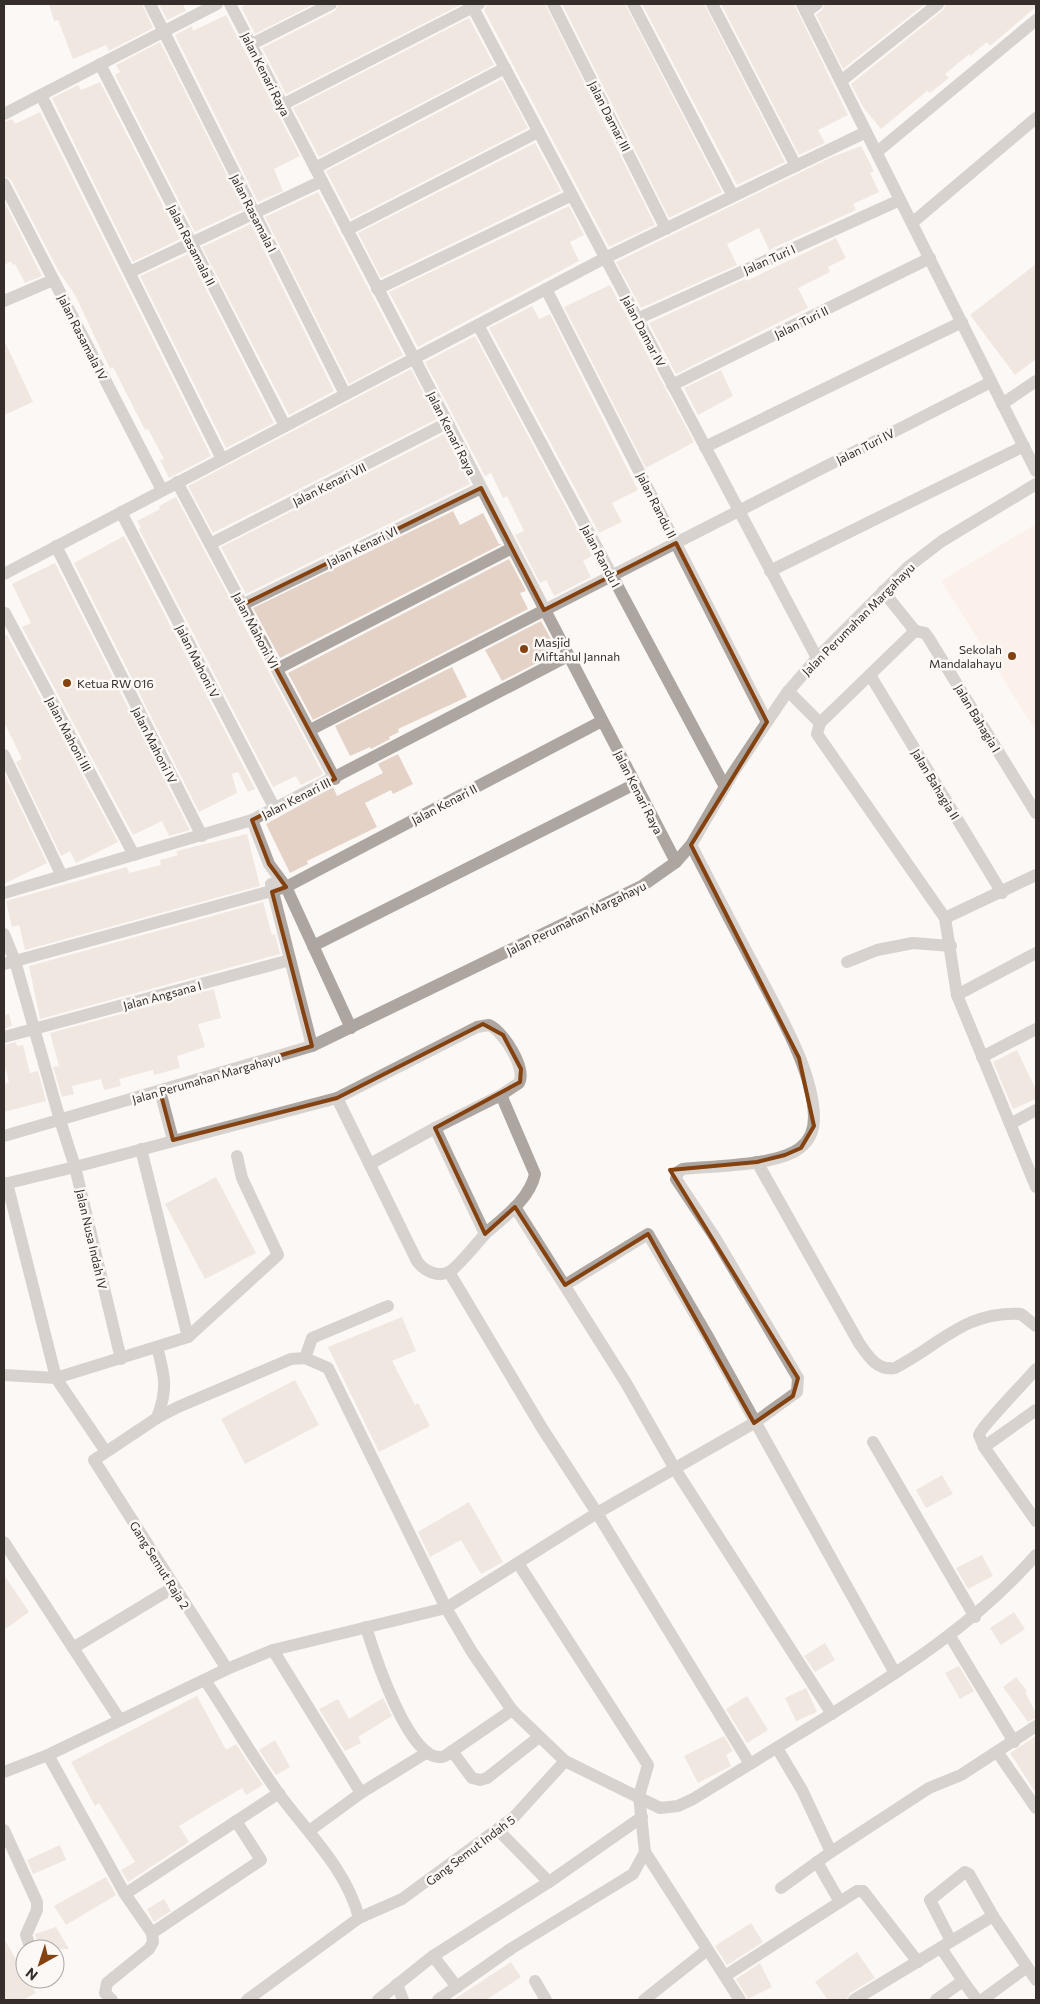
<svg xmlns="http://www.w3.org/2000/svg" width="1040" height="2004" font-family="Commissioner,sans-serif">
	<rect width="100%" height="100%" fill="#fcf8f6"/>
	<path fill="#fce7db" d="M1036 524V731L941 581Z"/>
	<g fill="#e5d2c7">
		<path d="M49 4H142L153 28 109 51 106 45 73 59 58 20 54 21Z"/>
		<path d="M159 4H183L186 11 167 20Z"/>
		<path d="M248 4H314L255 34 241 7Z"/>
		<path d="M339 4H462L286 94 262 48 335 11Z"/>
		<path d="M487 4H545L655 225 609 247 484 10Z"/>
		<path d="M562 4H625L722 192 669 218Z"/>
		<path d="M642 4H704L785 162 737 185Z"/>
		<path d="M721 4H794L848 115 818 130 825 143 799 155Z"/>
		<path d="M825 4H925L843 69 816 15 822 10Z"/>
		<path d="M946 4H1036V7L990 46 987 42 970 56 969 54 945 74 949 78 930 93 927 91 881 129 863 107 851 84 943 10Z"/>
		<path d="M226 15 300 156 274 169 283 191 258 202 175 35 192 26 193 31Z"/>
		<path d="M469 18 494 65 319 157 293 108Z"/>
		<path d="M160 42 244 209 195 232 115 75 120 72 116 65Z"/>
		<path d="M502 79 528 128 351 219 326 171Z"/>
		<path d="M100 82 180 239 133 262 52 98 78 85 81 90Z"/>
		<path d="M40 112 211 456 169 478 160 460 164 459 148 429 145 430 113 367 110 369 75 295 58 270 11 180 4 176V122L12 119 15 124Z"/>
		<path d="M535 143 561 191 381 278 358 233Z"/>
		<path d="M861 146 874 171 870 173 879 192 853 204 856 210 769 250 759 228 727 244 737 265 641 308 616 262 832 157Z"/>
		<path d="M318 192 403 355 349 384 265 217Z"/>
		<path d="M4 201 42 276 25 283 15 264 12 265 11 261 4 265Z"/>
		<path d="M569 206 584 235 570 242 579 261 418 347 389 292Z"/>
		<path d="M251 224 334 391 289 415 202 247Z"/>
		<path d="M836 238 846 258 828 267 830 272 798 288 808 308 676 374 649 323 745 279 746 281Z"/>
		<path d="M188 254 274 423 226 448 140 276Z"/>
		<path d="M1036 264V359L1015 375 970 315Z"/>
		<path d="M610 285 694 442 646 468 564 307Z"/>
		<path d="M532 306 539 319 550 314 638 490 612 503 622 522 599 533 489 328Z"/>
		<path d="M475 336 592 556 583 561 591 577 554 596 546 580 540 583 515 535 524 531 507 496 503 498 491 473 485 476 425 362Z"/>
		<path d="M4 340 33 402 4 415Z"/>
		<path d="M411 369 437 419 213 533 188 486Z"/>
		<path d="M721 370 733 396 698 415 684 388Z"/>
		<path d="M444 434 470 484 246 594 221 547Z"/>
		<path d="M176 497 323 774 301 785 296 776 273 787 139 529 141 528 137 521 160 509 159 506Z"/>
		<path d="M453 511 460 525 483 513 499 544H502L280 658 253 608Z"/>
		<path d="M124 536 255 789 248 792 238 772 232 774 237 793 199 812 74 563Z"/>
		<path d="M509 559 526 591 520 593 528 609 313 720 288 673Z"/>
		<path d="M55 563 190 830 169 836 162 821 133 835 22 627 31 623 12 584Z"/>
		<path d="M541 621 558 652 502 681 485 650Z"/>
		<path d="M7 635 118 842 76 863 70 851 61 856 16 762 22 759 4 722V636Z"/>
		<path d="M452 667 467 697 398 729 399 732 389 737 390 739 371 749 370 747 350 756 335 726Z"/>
		<path d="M398 754 413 784 393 794 391 790 365 803 377 827 307 861 308 864 290 873 266 824 333 787 337 796 383 773 378 764Z"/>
		<path d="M4 773 47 863 4 884Z"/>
		<path d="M247 834 260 886 25 950 19 925 12 927 6 901 127 867 129 873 161 865 160 860 178 855 176 851Z"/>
		<path d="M263 902 272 935 275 934 280 954 40 1019 29 966Z"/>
		<path d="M214 989 221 1018 198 1024 205 1047 177 1056 180 1068 154 1075 153 1070 119 1079 121 1086 104 1090 101 1079 72 1086 74 1094 62 1097 53 1067 59 1066 50 1033Z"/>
		<path d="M9 1014 12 1026 4 1029V1015Z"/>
		<path d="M16 1042 17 1046 23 1045 30 1073 38 1071 46 1101 4 1112V1084L9 1082 4 1063V1045Z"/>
		<path d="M1017 1050 1036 1090V1099L1013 1109 993 1062Z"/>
		<path d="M216 1177 256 1253 205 1279 165 1204Z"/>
		<path d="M402 1317 416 1351 392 1361 415 1405 418 1403 430 1426 379 1452 328 1347Z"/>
		<path d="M295 1380 319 1425 245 1464 221 1419Z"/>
		<path d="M942 1475 953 1494 926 1508 916 1490Z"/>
		<path d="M469 1502 503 1562 481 1574 461 1540 430 1557 418 1532Z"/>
		<path d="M982 1555 993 1576 968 1589 956 1568Z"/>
		<path d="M4 1575 29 1612 4 1630Z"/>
		<path d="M1014 1612 1025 1629 1001 1645 990 1628Z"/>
		<path d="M825 1643 835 1660 815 1672 804 1656Z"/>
		<path d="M959 1666 974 1691 960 1699 945 1673Z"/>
		<path d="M1016 1677 1027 1691 1025 1692 1036 1713V1718L1028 1722 1003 1687Z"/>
		<path d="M806 1688 817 1712 796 1721 785 1698Z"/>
		<path d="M197 1696 226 1750 236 1744 263 1785 246 1795 242 1788 179 1826 189 1842 128 1882 121 1870 135 1862 99 1803 95 1806 71 1762Z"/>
		<path d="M747 1696 768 1730 747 1743 726 1709Z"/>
		<path d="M383 1698 392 1716 358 1737 361 1743 345 1751 319 1709 338 1699 349 1719Z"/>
		<path d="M724 1736 733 1751 726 1755 731 1766 698 1783 684 1756Z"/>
		<path d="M1036 1736V1793L1010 1753Z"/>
		<path d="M275 1740 290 1767 276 1775 259 1750Z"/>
		<path d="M60 1845 66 1860 33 1874 27 1860Z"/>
		<path d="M106 1877 116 1895 66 1925 54 1906Z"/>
		<path d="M164 1899 171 1911 154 1922 147 1909Z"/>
		<path d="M751 1923 763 1942 727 1965 715 1946Z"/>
		<path d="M56 1927 69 1949H39L35 1934Z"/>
		<path d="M4 1939 25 1974V1979H28L36 1993 23 2000H4Z"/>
		<path d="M857 1952 875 1978 850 1993 846 2000H828L815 1982Z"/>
		<path d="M511 1962 521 1977 486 2000H453Z"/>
		<path d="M760 1963 772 1987 748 1999 736 1979Z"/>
	</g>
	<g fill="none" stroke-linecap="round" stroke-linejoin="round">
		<g stroke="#ada5a0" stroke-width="12">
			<path d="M150 4 345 394"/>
			<path d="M230 4 676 862"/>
			<path d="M471 4 817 658"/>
			<path d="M553 4 666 229"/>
			<path d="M633 4 733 196"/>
			<path d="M712 4 796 166"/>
			<path d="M802 4 1036 471"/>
			<path d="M806 12 817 4"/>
			<path d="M250 45 331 4"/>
			<path d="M100 64 285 426"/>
			<path d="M841 81 938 4"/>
			<path d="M41 95 222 459"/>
			<path d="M282 105 479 4"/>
			<path d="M4 114 217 4"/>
			<path d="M877 152 1036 20"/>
			<path d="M315 168 505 68"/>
			<path d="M4 184 162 490"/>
			<path d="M912 223 1036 118"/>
			<path d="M347 230 538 132"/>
			<path d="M130 272 322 181"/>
			<path d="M377 289 572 195"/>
			<path d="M546 289 767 722"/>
			<path d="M4 301 53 280"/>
			<path d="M637 319 900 200"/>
			<path d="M478 325 725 787"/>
			<path d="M672 385 930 258"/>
			<path d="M1002 404 1036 381"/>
			<path d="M705 447 962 322"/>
			<path d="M177 482 335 779"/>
			<path d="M121 512 275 809"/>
			<path d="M210 544 447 423"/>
			<path d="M56 546 202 836"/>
			<path d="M770 571 1024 446"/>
			<path d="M4 574 605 258 866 132"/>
			<path d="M883 591 915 631"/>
			<path d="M242 605 481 488"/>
			<path d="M5 613 134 855"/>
			<path d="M915 631 820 723 817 734 945 918 957 995 1036 1187"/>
			<path d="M915 631 925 633 928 637 1036 813"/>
			<path d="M277 669 512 548"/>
			<path d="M870 675 1002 893"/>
			<path d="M788 691 820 723"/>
			<path d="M310 730 991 382"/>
			<path d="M4 755 62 876"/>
			<path d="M252 820 269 864 286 887 351 1028"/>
			<path d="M271 884 312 1046"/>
			<path d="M4 893 252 820 568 656"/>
			<path d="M945 918 1036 875"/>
			<path d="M4 934 15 961 60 1120 75 1167 121 1359"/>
			<path d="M313 946 635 784"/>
			<path d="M847 962 877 950 913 943 951 946"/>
			<path d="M4 964 286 887 602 721"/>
			<path d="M957 995 1036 953"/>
			<path d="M4 1037 290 960"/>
			<path d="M982 1057 1036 1029"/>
			<path d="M160 1091 173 1140"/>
			<path d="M337 1098 417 1261C423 1270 437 1278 449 1272 457 1268 478 1242 485 1234"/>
			<path d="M1010 1124 1036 1110"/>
			<path d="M435 1128 485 1234C503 1218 530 1199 535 1174L501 1095"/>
			<path d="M757 1162 859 1343C868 1356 877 1371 895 1368 941 1344 965 1311 1021 1314L1036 1326"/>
			<path d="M7 1183 56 1378 102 1446"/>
			<path d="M4 1184 75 1167 337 1098 477 1027 489 1025C503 1031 527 1068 519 1083L501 1095 435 1128 370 1164"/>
			<path d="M515 1207 626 1383 675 1469 832 1714"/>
			<path d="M449 1272 542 1428 597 1513 750 1764"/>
			<path d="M565 1285 648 1234 707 1335 895 1673"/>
			<path d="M188 1337 278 1255 242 1178 237 1156"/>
			<path d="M305 1358 312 1338 388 1306"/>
			<path d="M1036 1369C1027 1380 980 1428 979 1435L984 1447 1036 1521"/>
			<path d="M4 1375 56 1378 188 1337 141 1149"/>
			<path d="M157 1418C168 1389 165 1377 157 1347"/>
			<path d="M873 1442 975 1617"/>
			<path d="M984 1447 1036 1410"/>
			<path d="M4 1542 120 1720"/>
			<path d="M518 1563 648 1765 639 1796 645 1852 740 2000"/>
			<path d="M366 1627C373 1650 411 1770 445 1756L512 1710"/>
			<path d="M950 1636 1014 1742"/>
			<path d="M73 1648 174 1587"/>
			<path d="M273 1650 361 1793"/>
			<path d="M227 1669 94 1460 157 1418 178 1407 291 1359 305 1358 328 1368 446 1608 472 1652 512 1710 565 1761 660 1808 678 1806 693 1799C740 1770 786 1742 833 1713 908 1666 977 1622 1036 1555"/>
			<path d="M205 1680C231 1719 254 1760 282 1798 310 1835 347 1871 359 1918L247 2000"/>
			<path d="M777 1748 802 1790 831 1852"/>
			<path d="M452 1751 472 1778 480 1780 487 1778 539 1737"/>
			<path d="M998 1753 1036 1808"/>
			<path d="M48 1755 125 1894 152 1933 153 1942 149 1949 107 1983 105 1993 112 2000"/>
			<path d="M4 1772 48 1755 227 1669 273 1650 446 1608 597 1513 754 1423 797 1392 798 1378 714 1236 676 1179 678 1172 683 1169C711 1166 780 1166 801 1147 810 1140 814 1129 814 1117 813 1070 779 1014 758 973 735 930 713 887 691 845"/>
			<path d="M4 1830 37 1902V1910L26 1935 31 1949"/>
			<path d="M498 1830 549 1882"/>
			<path d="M309 1831 361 1793 426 1753"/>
			<path d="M817 1862 840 1902"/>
			<path d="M781 1888 831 1852 929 1788 961 1775 1036 1726"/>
			<path d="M125 1894 279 1793"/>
			<path d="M359 1918 402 1899 514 1817 565 1761"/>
			<path d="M152 1933 261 1860 236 1821"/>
			<path d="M951 1941 930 1900 965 1872 969 1874 993 1916 1036 1980"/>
			<path d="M433 1956 457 1987"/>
			<path d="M725 1976 857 1891H863L918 1962"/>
			<path d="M535 1981 546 2000"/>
			<path d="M963 1981 977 2000H982L1027 1967"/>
			<path d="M397 1984 403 2000"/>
			<path d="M378 2000 433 1956 549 1882 642 1817"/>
			<path d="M438 2000 512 1948 633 1874 645 1852"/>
			<path d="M644 2000 707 1950"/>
			<path d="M854 2000 993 1916"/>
			<path d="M936 2000 963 1981 941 1948"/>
		</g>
		<path stroke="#ada5a0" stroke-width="12" d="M4 1136 312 1046 642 886 676 862 691 845 733 773 767 722 786 694 817 658 908 567 942 541 1036 484"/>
	</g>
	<path d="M0 0H1040V2004H0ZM481 488 544 610 676 543 767 722 691 845 799 1058 814 1126 801 1148 785 1155 757 1162 670 1170 798 1378 793 1396 754 1423 648 1234 565 1285 515 1207 485 1234 435 1128 520 1082 521 1069 503 1035 483 1024 337 1098 173 1140 160 1091 312 1046 272 892 286 887 269 864 252 820 335 779 242 605Z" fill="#fcf8f6" fill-opacity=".55" fill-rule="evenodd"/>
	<path fill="none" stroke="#844210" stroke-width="4" stroke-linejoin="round" d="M481 488 544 610 676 543 767 722 691 845 799 1058 814 1126 801 1148 785 1155 757 1162 670 1170 798 1378 793 1396 754 1423 648 1234 565 1285 515 1207 485 1234 435 1128 520 1082 521 1069 503 1035 483 1024 337 1098 173 1140 160 1091 312 1046 272 892 286 887 269 864 252 820 335 779 242 605Z"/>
	<g fill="#844210" stroke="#fcf8f6" stroke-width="2">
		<circle cx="524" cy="649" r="5"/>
		<circle cx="1012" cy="656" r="5"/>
		<circle cx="67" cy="683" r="5"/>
	</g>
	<g text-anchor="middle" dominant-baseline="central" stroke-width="5" stroke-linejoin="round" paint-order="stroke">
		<g font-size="12" fill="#352e2a" stroke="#fcf8f6">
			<text transform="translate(266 74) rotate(63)">Jalan Kenari Raya</text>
			<text transform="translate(610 116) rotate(63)">Jalan Damar III</text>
			<text transform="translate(254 213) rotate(63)">Jalan Rasamala I</text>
			<text transform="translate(192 245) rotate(63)">Jalan Rasamala II</text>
			<text transform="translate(769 259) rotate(-24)">Jalan Turi I</text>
			<text transform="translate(801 322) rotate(-26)">Jalan Turi II</text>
			<text transform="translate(644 331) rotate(62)">Jalan Damar IV</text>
			<text transform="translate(83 337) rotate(63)">Jalan Rasamala IV</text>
			<text transform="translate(452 433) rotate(63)">Jalan Kenari Raya</text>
			<text transform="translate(865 446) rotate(-27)">Jalan Turi IV</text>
			<text transform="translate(329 484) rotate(-27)">Jalan Kenari VII</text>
			<text transform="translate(657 505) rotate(63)">Jalan Randu II</text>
			<text transform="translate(362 546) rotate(-26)">Jalan Kenari VI</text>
			<text transform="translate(601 556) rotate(62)">Jalan Randu I</text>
			<text transform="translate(858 619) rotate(-45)">Jalan Perumahan Margahayu</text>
			<text transform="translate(256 630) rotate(62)">Jalan Mahoni VI</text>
			<text transform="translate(198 661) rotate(63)">Jalan Mahoni V</text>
			<text transform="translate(978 718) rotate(59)">Jalan Bahagia I</text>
			<text transform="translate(69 734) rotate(62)">Jalan Mahoni III</text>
			<text transform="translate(155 745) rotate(63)">Jalan Mahoni IV</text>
			<text transform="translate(936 784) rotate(59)">Jalan Bahagia II</text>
			<text transform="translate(639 792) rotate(63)">Jalan Kenari Raya</text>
			<text transform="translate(296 798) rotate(-27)">Jalan Kenari III</text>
			<text transform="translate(444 804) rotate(-28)">Jalan Kenari II</text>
			<text transform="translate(576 918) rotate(-26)">Jalan Perumahan Margahayu</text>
			<text transform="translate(162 995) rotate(-15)">Jalan Angsana I</text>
			<text transform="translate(206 1078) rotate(-16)">Jalan Perumahan Margahayu</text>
			<text transform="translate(92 1239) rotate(77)">Jalan Nusa Indah IV</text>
			<text transform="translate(160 1565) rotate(58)">Gang Semut Raja 2</text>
			<text transform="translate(470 1850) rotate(-37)">Gang Semut Indah 5</text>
		</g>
		<g font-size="12" fill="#352e2a" stroke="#fcf8f6" text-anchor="start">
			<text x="534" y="642">Masjid<tspan x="534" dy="14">Miftahul Jannah</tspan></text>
			<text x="1002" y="649" text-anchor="end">Sekolah<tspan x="1002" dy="14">Mandalahayu</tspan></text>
			<text x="77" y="683">Ketua RW 016</text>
		</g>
	</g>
	<rect width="1040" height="2004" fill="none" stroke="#352e2a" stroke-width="10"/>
	<g transform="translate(40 1964) rotate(219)"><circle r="24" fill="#fcf8f6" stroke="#aca7a4"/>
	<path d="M0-4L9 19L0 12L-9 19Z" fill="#844210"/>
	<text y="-8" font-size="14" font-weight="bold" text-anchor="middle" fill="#352e2a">N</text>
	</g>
</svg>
